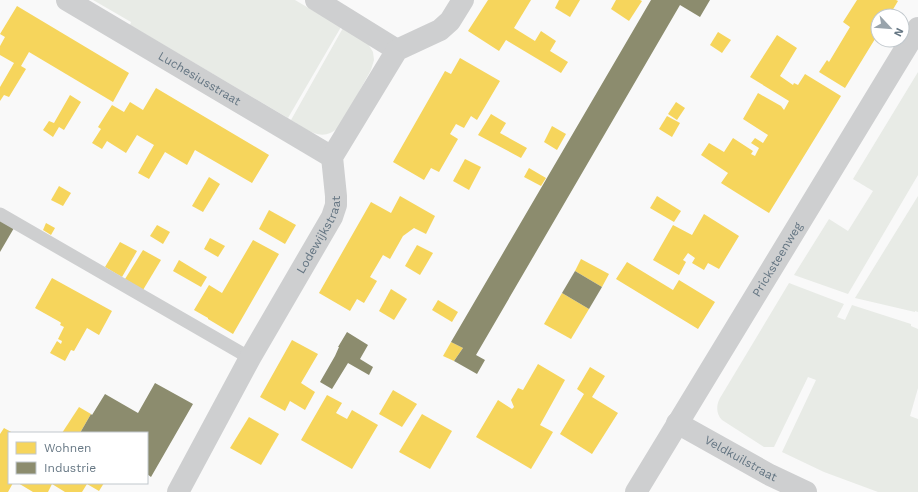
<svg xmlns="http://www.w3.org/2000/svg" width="918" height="492" font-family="'Work Sans',sans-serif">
	<rect width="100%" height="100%" fill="#f9f9f9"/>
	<g fill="#e8ebe6">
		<path d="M93 0H295L341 27 288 118 130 25 131 22Z"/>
		<path d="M343 28 368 44 373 52 374 60 371 70 340 126C322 144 308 130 291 120Z"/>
		<path d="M918 72V175L848 294 794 275 829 219 848 231 873 191 853 179Z"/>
		<path d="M918 196V312L915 311V312L855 298Z"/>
		<path d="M789 283 844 304 837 317 845 320 852 305 911 324V326L918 329V388L910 416 918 419V492H878L824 472 782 452 816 380 808 377 774 447H764L722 420C716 414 716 405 720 398Z"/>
	</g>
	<g fill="#f6d55c">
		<path d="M488 0H531L514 28 535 41 541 31 556 41 550 51 568 62 561 73 506 40 499 51 468 31Z"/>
		<path d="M559 0H580L570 17 555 8Z"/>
		<path d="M616 0H640L642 1 629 21 611 9Z"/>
		<path d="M857 0H896L898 1 889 16H878V34L845 88 819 72 827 60 829 62 850 27 843 22Z"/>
		<path d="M17 6 129 73 113 102 29 52 21 66 26 69 9 97 4 95 0 101V87L14 63 0 55V46L5 37 0 34Z"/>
		<path d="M718 32 731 40 722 53 710 45Z"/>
		<path d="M777 35 797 48 780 76 793 85 794 83 798 85 805 74 841 96 769 213 721 183 728 173 701 155 709 143 724 152 733 138 753 151 751 154 755 156 759 148 751 143 755 138 763 143 768 135 743 119 758 93 781 106 784 110 789 101 750 77Z"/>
		<path d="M460 58 500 81 477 120 471 116 464 128 456 124 450 134 458 139 439 172 431 168 424 180 393 162 445 71 451 74Z"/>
		<path d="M156 88 269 155 252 183 195 150 187 165 165 152 149 179 138 173 154 145 137 135 126 153 107 141 102 149 92 143 101 129 98 127 112 105 124 112 130 102 143 110Z"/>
		<path d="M70 95 81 102 64 130 59 127 53 137 43 130 49 121 54 123Z"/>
		<path d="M676 102 685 108 677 120 668 114Z"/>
		<path d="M491 114 506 123 500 133 527 148 521 158 478 135Z"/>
		<path d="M667 116 680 123 672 137 659 129Z"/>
		<path d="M552 126 566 134 557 150 544 142Z"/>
		<path d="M465 159 481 167 469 190 453 181Z"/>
		<path d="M529 168 546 178 541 186 524 177Z"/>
		<path d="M209 177 220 184 203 212 192 206Z"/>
		<path d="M59 186 71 193 63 206 51 200Z"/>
		<path d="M400 196 435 216 426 234 414 228 403 236 390 259 383 255 370 277 377 281 364 303 357 299 350 311 319 293 371 202 391 213Z"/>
		<path d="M657 196 681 211 674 222 650 208Z"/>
		<path d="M269 210 296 225 285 244 259 229Z"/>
		<path d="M704 214 739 236 719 269 708 263 704 270 692 263 695 258 688 253 683 260 686 262 679 275 653 260 673 225 692 235Z"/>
		<path d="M46 223 55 228 51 235 43 230Z"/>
		<path d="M157 225 170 232 163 244 150 236Z"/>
		<path d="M210 238 225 246 218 257 204 249Z"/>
		<path d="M253 240 279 254 233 334 208 319V318L194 310 209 285 222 293Z"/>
		<path d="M120 242 137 251 122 277 105 267Z"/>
		<path d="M417 245 433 253 420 275 405 266Z"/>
		<path d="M143 250 161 260 143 290 125 279Z"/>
		<path d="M581 259 609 274 602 287 575 271Z"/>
		<path d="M179 260 207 277 201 287 173 271Z"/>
		<path d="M627 262 673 290 679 280 715 302 698 329 616 279Z"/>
		<path d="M52 278 112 311 99 335 87 328 74 351 71 350 65 361 50 353 57 341 61 344 62 341 58 339 64 327 60 325 61 323 60 322 35 308Z"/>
		<path d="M391 289 407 299 394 320 379 311Z"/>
		<path d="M562 293 589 309 571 339 544 324Z"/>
		<path d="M438 300 458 312 452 322 432 310Z"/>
		<path d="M292 340 318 354 301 383 315 392 305 410 290 401 285 411 260 397Z"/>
		<path d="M451 342 463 348 454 361 443 356Z"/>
		<path d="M538 364 565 380 540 425 553 432 531 469 476 437 498 400 512 409 514 407 511 400 518 388 523 390Z"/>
		<path d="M590 367 605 376 592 397 618 413 592 454 560 434 584 394 577 389Z"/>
		<path d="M393 390 417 404 402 427 379 414Z"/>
		<path d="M327 395 342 403 336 413 347 419 352 410 378 425 352 469 301 440Z"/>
		<path d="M79 407 91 414 80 433H62Z"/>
		<path d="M422 414 452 431 430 469 399 452Z"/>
		<path d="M249 417 279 434 261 465 230 448Z"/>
		<path d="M4 428 13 433H9V483H13L8 492H0V434Z"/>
		<path d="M18 483H104L99 491 87 484 82 492H65L52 484 48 492H33Z"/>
	</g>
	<g fill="#8c8c6e">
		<path d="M651 0H710L700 17 680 5 476 355 485 360 477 374 454 361 463 348 451 342Z"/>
		<path d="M0 220 14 228 0 252Z"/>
		<path d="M575 271 602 287 589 309 562 293Z"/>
		<path d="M347 332 368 345 360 359 373 367 369 375 348 363 332 389 320 382 335 356 339 347H338Z"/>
		<path d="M155 383 193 404 151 477 147 474V433H80L91 414 92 415 105 394 138 413Z"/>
	</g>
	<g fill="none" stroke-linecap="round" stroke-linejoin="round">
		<path stroke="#cecfd0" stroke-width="13" d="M0 214 250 358"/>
		<g stroke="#cecfd0" stroke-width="22">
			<path id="s1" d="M67 0 332 157"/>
			<path d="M316 0 397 50"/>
			<path id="s2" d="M677 423 770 475 806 492"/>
			<path id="s3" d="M178 492 250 358 332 217 336 205V196L332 157 397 50 440 30 450 21 463 0"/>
			<path id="s4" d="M636 492 918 28"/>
		</g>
	</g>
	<g text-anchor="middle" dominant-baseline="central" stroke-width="4" stroke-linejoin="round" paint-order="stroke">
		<g font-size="12" fill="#657683" stroke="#fff">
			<text stroke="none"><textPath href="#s1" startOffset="154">Luchesiusstraat</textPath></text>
			<text stroke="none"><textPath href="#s3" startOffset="294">Lodewijkstraat</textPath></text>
			<text stroke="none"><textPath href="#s4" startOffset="272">Pricksteenweg</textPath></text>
			<text stroke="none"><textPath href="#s2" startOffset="73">Veldkuilstraat</textPath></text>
		</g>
	</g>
	<rect x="8" y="432" width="140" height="52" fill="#ffffff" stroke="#c1c8cd"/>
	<rect x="16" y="442" width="20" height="12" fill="#f6d55c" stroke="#c1c8cd"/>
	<text x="44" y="452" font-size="12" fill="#657683">Wohnen</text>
	<rect x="16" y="462" width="20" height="12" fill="#8c8c6e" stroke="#c1c8cd"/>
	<text x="44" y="472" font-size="12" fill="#657683">Industrie</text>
	<g transform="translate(890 28) rotate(116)"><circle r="19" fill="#ffffff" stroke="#c1c8cd"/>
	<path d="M0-3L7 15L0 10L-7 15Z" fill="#99a4ac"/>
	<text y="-6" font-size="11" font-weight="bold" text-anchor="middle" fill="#657683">N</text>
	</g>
</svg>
